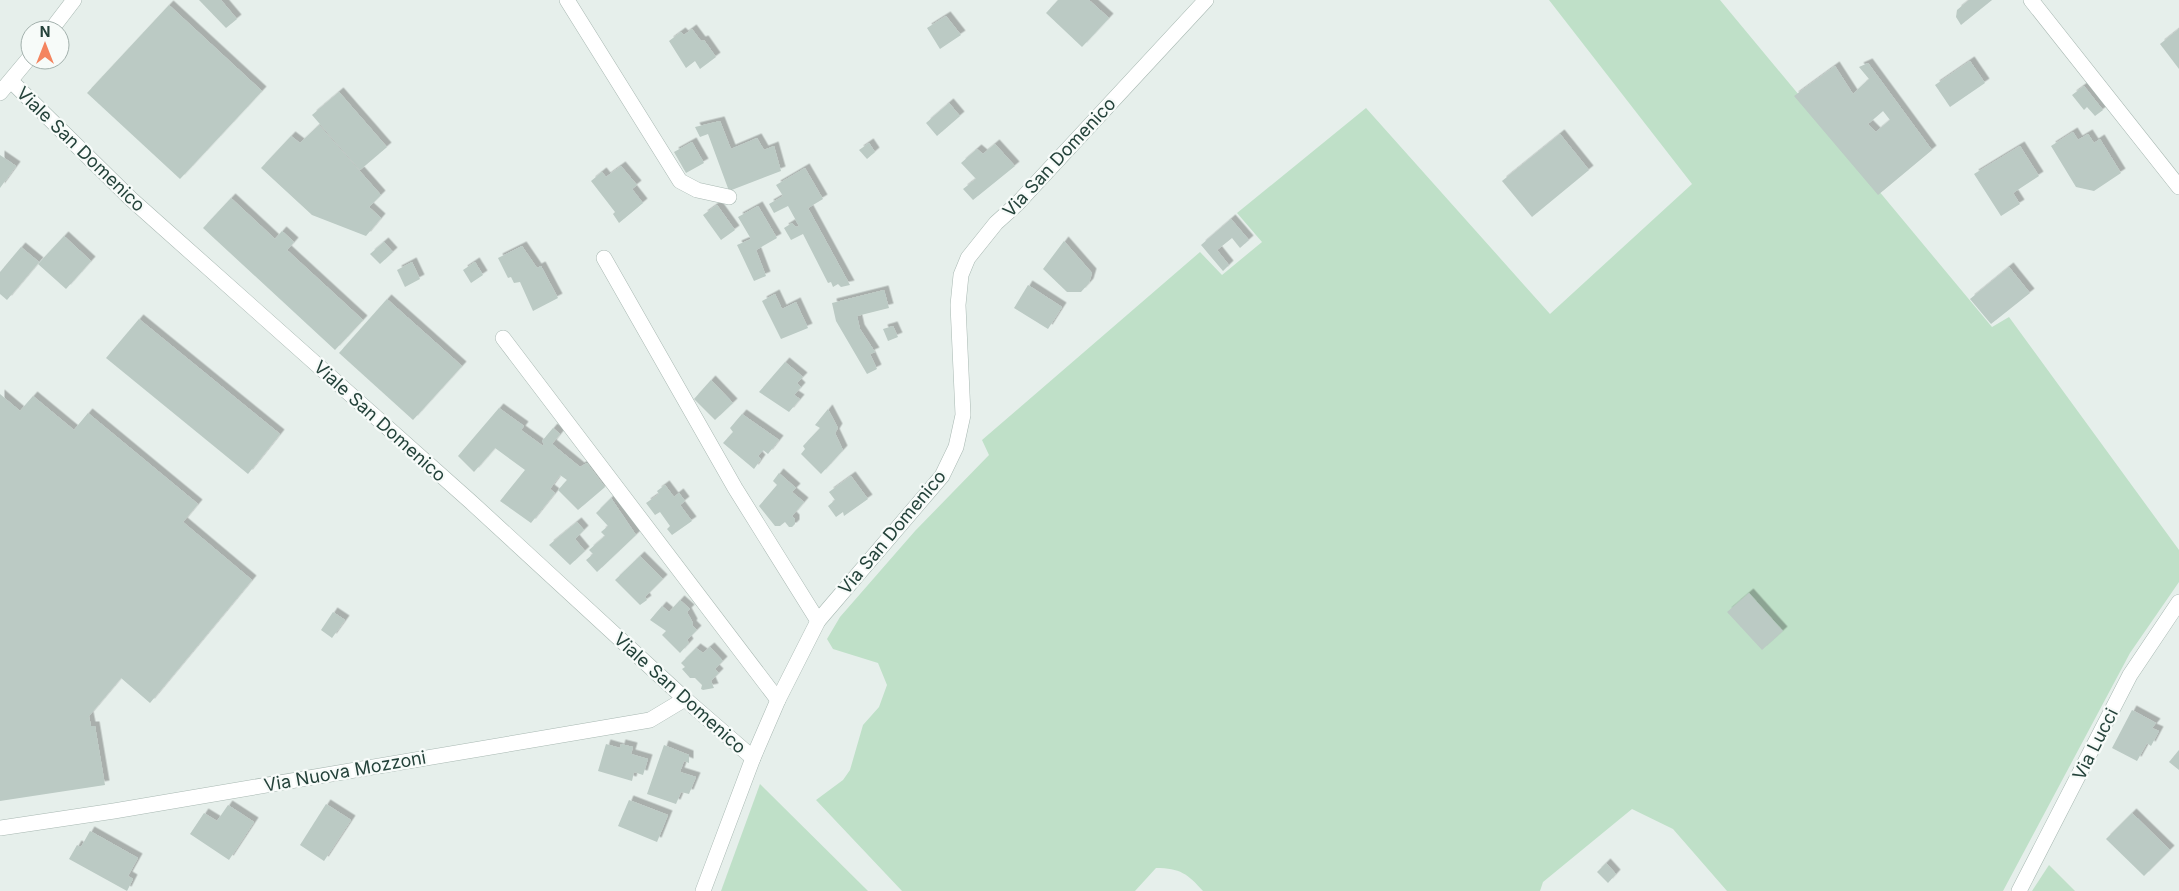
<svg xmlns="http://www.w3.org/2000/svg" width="2179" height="891" font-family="Inter,sans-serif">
	<defs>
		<filter id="shadow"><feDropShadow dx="4.5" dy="-4.5" stdDeviation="0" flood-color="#0004"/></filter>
	</defs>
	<rect width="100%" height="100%" fill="#e6efeb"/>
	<g fill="#bfe0c8">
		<path d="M1549 0H1720L1992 327 2009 317 2179 550V582L2130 653 2003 891H1727L1673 829 1632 809 1543 882 1540 891H1203C1188 874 1180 868 1156 868L1135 891H902L816 800 843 780 850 770 863 725 879 707 887 685 878 663 833 649 827 639 840 617 915 531 989 455 982 440 1200 252 1222 275 1262 242 1237 213 1366 108 1550 314 1692 184Z"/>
		<path d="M760 784 868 891H721Z"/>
		<path d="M2049 865 2075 891H2032Z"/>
	</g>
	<g fill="#bbcac4" fill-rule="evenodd" filter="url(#shadow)">
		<path d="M199 0H221L237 19 226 28Z"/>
		<path d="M1058 0H1089L1109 18 1082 47 1046 13Z"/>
		<path d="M1969 0H1992L1961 25 1956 17 1957 10Z"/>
		<path d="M169 5 262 91 180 179 87 93Z"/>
		<path d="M946 16 961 35 940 49 927 28Z"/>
		<path d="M692 29 701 41 704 40 716 57 700 69 695 61 686 68 669 41 681 32 684 35Z"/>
		<path d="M2179 29V69L2160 44Z"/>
		<path d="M1970 61 1985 83 1950 107 1935 85Z"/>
		<path d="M1868 63 1932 150 1878 195 1794 96 1835 66 1853 94 1869 79 1859 67ZM1883 111 1890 120 1876 132 1868 124Z"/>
		<path d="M2084 86 2103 110 2095 116 2087 107 2084 110 2072 95Z"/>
		<path d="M339 92 387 147 360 170 312 115Z"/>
		<path d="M949 103 960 116 937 136 926 123Z"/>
		<path d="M720 121 731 149 757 138 764 150 774 146 781 171 729 191 708 134 700 137 695 127Z"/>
		<path d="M319 125 381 195 369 207 381 218 366 236 312 215 261 168 291 136 300 143Z"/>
		<path d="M2073 132 2078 140 2088 134 2094 143 2100 139 2121 173 2094 191 2076 187 2051 146Z"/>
		<path d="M1560 134 1589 170 1532 217 1502 181Z"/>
		<path d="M692 142 704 163 686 173 674 152Z"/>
		<path d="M869 143 875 152 867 159 859 150Z"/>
		<path d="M995 144 1015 166 973 200 963 189 976 179 961 163 977 149 983 154Z"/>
		<path d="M2020 146 2039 176 2013 193 2020 204 2001 216 1974 174Z"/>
		<path d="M0 155 16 166 0 188Z"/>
		<path d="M621 166 637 185 632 189 643 203 619 223 613 214 615 212 591 181 602 172 606 177Z"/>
		<path d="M805 168 823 199 808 208 850 285 841 287 838 284 833 287 831 282 828 283 803 234 791 240 784 228 792 223 796 227 799 226 788 206 774 213 769 204 783 196 776 185Z"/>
		<path d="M231 198 275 239 282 231 294 242 287 250 363 320 335 350 203 228Z"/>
		<path d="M717 205 735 230 721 240 703 215Z"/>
		<path d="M758 206 777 238 756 250 766 276 754 281 737 245 751 239 738 217Z"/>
		<path d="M1231 219 1249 240 1240 248 1232 238 1217 250 1229 265 1223 271 1201 245Z"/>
		<path d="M64 236 91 261 66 289 38 264Z"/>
		<path d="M1064 241 1092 273 1089 283 1081 292H1067L1043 269Z"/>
		<path d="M384 242 393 252 380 264 370 254Z"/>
		<path d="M522 246 537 268 541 266 558 298 533 311 520 282 514 283 511 277 508 278 498 258Z"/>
		<path d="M21 247 39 262 7 300 0 294V272Z"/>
		<path d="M412 262 420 279 405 287 397 270Z"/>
		<path d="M475 262 483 275 471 283 463 270Z"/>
		<path d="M2009 267 2030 293 1991 324 1970 299Z"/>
		<path d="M1028 285 1062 307 1048 329 1014 308Z"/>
		<path d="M884 290 889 308 857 316 860 329 875 352 870 354 877 369 867 374 836 321 832 303Z"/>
		<path d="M775 294 782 309 796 302 808 328 781 339 762 301Z"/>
		<path d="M387 299 462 366 413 420 339 353Z"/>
		<path d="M139 319 280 434 248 474 106 358Z"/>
		<path d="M893 326 898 337 888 341 883 329Z"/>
		<path d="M785 362 803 377 797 383 801 387 794 395 800 399 789 412 759 392Z"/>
		<path d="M711 380 733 403 715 420 694 399Z"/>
		<path d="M0 394 20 411 33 396 74 430 88 413 198 504 183 522 252 580 150 703 121 678 89 716 91 726H95L105 785 0 801Z"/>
		<path d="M499 408 524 426 521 430 543 446 544 444 542 441 553 428 560 434 552 444 580 467 587 463 605 487 578 510 558 490 567 480 560 475 550 489 555 493 531 523 500 501 525 470 495 448 474 472 458 456Z"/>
		<path d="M828 409 838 428 835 433 843 450 821 474 801 454 805 449 803 446 820 428 815 425Z"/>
		<path d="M742 414 779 440 768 454 763 450 758 456 761 459 754 469 723 443 733 432 730 428Z"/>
		<path d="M779 473 796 488 792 492 804 502 792 516 795 519V524L792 527H789L785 522 780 526H775L759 506 777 485 773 481Z"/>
		<path d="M851 476 868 499 844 516 843 512 836 517 828 506 835 500 829 492Z"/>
		<path d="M665 485 674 497 679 493 685 501 680 505 692 521 672 535 667 529 670 526 660 512 655 515 646 503 659 494 657 491Z"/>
		<path d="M611 498 636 535 597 572 586 560 593 554 589 550 605 536 601 532 608 526 596 513Z"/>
		<path d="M577 522 584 530 575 539 585 551 570 565 549 545Z"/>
		<path d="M640 556 663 579 645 597 647 600 640 605 615 580Z"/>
		<path d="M1749 593 1783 631 1762 650 1727 612Z"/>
		<path d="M680 600 690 609 687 612 693 623 692 625 697 630 687 640 689 643 680 653 662 635 666 631 650 620 662 606 669 612Z"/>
		<path d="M333 612 345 620 332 638 321 630Z"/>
		<path d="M710 647 723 661 715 669 719 673 711 681 714 688 703 690 701 689 702 685 695 678H690L682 669 685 667 681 663 696 648 703 653Z"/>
		<path d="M2132 710 2156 723 2152 728 2159 731 2151 746 2147 743 2137 761 2112 748Z"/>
		<path d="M606 744 620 748 621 744 633 747 631 754 648 759 643 775 634 772 632 781 598 771Z"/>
		<path d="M664 745 689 755V763L684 761 680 772 696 777 689 794 681 792 676 804 647 794Z"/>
		<path d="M2179 750V770L2169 762Z"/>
		<path d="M629 800 668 815 657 842 618 826Z"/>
		<path d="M326 804 351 820 324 861 300 845Z"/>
		<path d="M228 805 254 822 229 860 190 834 204 813 217 821Z"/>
		<path d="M2132 813 2170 850 2144 876 2106 839Z"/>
		<path d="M90 831 138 858 128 876 133 879 127 891 69 859 77 845 81 847Z"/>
		<path d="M1606 863 1616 874 1608 883 1597 872Z"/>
	</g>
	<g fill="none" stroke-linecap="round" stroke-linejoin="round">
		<g stroke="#a8b8b2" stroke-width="16">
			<g id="minor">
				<path d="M567 0 680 181 697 190 729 197"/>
				<path d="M2031 0 2179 187"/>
				<path d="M51 30 74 0"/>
				<path d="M11 81 131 199 471 502 685 699 753 758"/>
				<path d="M0 93 30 57"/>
				<path d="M604 258 735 488 818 621"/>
				<path d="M503 338 778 700"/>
				<path d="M0 828 114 811 650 720 685 699"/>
				<path d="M703 891 753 758 778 700 818 621 942 476 956 447 963 415 958 305 961 275 968 258 996 223 1017 204 1206 0"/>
				<path d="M2019 891 2130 675 2179 602"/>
			</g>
		</g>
		<use href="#minor" stroke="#fff" stroke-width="15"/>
	</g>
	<g text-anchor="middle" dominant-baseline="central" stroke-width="4.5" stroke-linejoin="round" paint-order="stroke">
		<g font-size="18" fill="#24423a" stroke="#f7fbf9">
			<text transform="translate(81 149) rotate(44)">Viale San Domenico</text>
			<text transform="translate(1059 157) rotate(-47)">Via San Domenico</text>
			<text transform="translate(380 421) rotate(42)">Viale San Domenico</text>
			<text transform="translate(892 532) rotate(-50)">Via San Domenico</text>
			<text transform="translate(680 693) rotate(42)">Viale San Domenico</text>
			<text transform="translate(2095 744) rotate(-63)">Via Lucci</text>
			<text transform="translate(345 771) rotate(-10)">Via Nuova Mozzoni</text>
		</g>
	</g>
	<g transform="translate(45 45)"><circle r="24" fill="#f7fbf9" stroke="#a3b1ad"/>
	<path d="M0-4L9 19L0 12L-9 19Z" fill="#f4845f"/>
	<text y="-8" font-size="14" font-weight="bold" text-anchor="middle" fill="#24423a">N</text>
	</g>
</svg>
